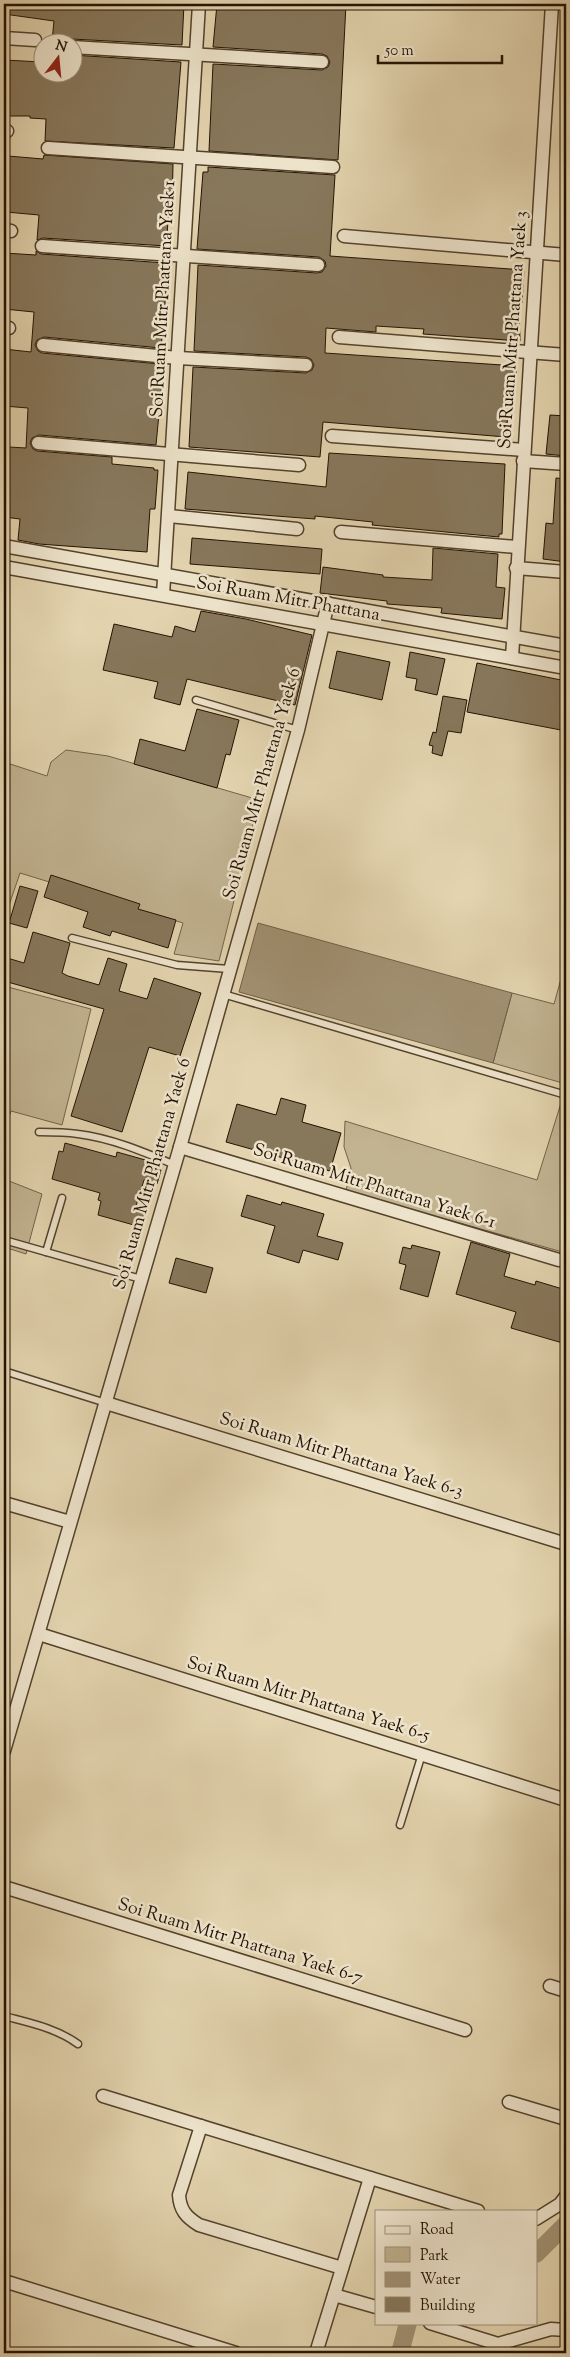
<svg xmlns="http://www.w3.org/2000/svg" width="570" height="2357" font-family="'Sorts Mill Goudy',serif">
	<rect width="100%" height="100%" fill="#e3d4af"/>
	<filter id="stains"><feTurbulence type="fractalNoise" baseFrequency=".004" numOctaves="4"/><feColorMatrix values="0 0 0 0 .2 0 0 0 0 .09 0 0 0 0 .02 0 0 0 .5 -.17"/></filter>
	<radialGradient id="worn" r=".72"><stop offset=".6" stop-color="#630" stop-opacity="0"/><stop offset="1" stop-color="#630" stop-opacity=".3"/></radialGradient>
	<g fill="#c2b391" stroke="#726249">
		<path d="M66 750 108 756 259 800 219 961 174 954 183 923 20 873 4 920V762L47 776 51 762Z"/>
		<path d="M566 961V1084L493 1063 512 993 554 1004Z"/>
		<path d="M4 986 91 1009 62 1125 11 1111 4 1132Z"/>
		<path d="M561 1103 566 1105V1253L346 1191 351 1168 344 1147 345 1121 537 1180Z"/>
		<path d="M4 1179 42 1194 26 1254 4 1247Z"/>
	</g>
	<path fill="#a29274" stroke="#6f5f46" d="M258 923 512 993 493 1063 239 992Z"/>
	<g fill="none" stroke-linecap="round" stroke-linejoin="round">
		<g stroke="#a29274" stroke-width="18">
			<path d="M536 2254 566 2224"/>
			<path d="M400 2353 408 2323"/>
		</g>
	</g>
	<g fill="#87775b" stroke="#231201">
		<path d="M4 4H184L182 45 72 39 66 42 52 41 54 21 4 14Z"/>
		<path d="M217 4H346L338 160 209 151 213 64 322 70 328 67 330 62 327 56 322 54 213 47Z"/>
		<path d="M72 55 181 62 174 148 45 141 46 119 30 118V116H4V60L42 62V72H72Z"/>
		<path d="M44 155 173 164 172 210H169L166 246 43 238 37 240 39 215 6 212V204H4V164H8V156L43 159Z"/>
		<path d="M208 167 335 175 330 256 524 270 522 303H519L520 341 423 334 424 329 376 326V332L326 328 325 353 517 366 514 399H509L506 437 323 422 320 457 189 447 193 367 306 373 312 370 314 365 311 359 306 357 194 351 198 265 317 273 322 272 326 266 325 261 319 257 197 249 203 172H208Z"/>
		<path d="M36 251 41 254 165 263V269H168L161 348 44 337 37 340 35 345 38 351 42 353 160 364 159 372H163L156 445 39 435 32 438 30 443 33 449 37 451 112 457V464L154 468V470H158L155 509H150L147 552 39 544 18 540 20 519 4 517V454H9V447L26 448 28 408 4 406V349L31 352 34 312 4 309V253L36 255Z"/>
		<path d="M550 415 566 416V456L546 454Z"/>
		<path d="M329 453 505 464 502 534H499V537L372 525 373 522 315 516V519L185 509 188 472 326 487Z"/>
		<path d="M556 478 566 479V562L543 559 546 523 553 524Z"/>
		<path d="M192 538 322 549 320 574 190 564Z"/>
		<path d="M433 548 498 554 496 587 505 588 502 619 441 613 442 608 387 604V601L320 593 323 567 383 575V577L432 580Z"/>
		<path d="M201 611 246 619 312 635 295 705 187 679 180 705 154 698 158 682 103 670 114 624 172 637 175 626 195 632Z"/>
		<path d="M337 651 390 662 382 700 329 688Z"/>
		<path d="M410 652 445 659 437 695 415 690 417 679 406 677Z"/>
		<path d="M477 663 566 681V731L467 712Z"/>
		<path d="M443 696 467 700 461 733 448 731 442 756 432 753 433 746 429 745 433 732 436 733Z"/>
		<path d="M197 709 239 720 230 755 226 754 217 788 134 764 140 739 185 751Z"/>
		<path d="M51 875 140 904 138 909 176 920 168 948 112 931 110 936 83 927 88 912 44 897Z"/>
		<path d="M20 886 38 891 27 928 9 923Z"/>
		<path d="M33 932 70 943 62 973 68 976 99 985 108 958 127 964 119 991 147 999 154 978 201 993 180 1056 149 1047 122 1132 71 1116 104 1009 4 981V957L24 963Z"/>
		<path d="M281 1098 306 1105 302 1122 341 1133 330 1171 226 1142 237 1104 276 1115Z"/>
		<path d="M65 1143 116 1157 117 1152 149 1161 148 1167 161 1170 157 1184 144 1180 136 1206 146 1209 141 1227 98 1215 101 1201 98 1200 100 1193 52 1179 59 1151 63 1152Z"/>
		<path d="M247 1195 281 1205 282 1202 324 1214 317 1236 343 1243 338 1260 303 1250 299 1263 267 1253 275 1226 241 1216Z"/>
		<path d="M471 1242 510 1254 504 1276 535 1285 536 1281 566 1290V1344L511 1328 516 1312 456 1294Z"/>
		<path d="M412 1245 440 1252 428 1297 400 1289 406 1265 399 1263 403 1247 411 1249Z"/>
		<path d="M176 1258 213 1268 206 1293 169 1283Z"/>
	</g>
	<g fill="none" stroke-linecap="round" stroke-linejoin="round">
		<g stroke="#53422c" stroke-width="9">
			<g id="lane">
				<path d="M196 700 298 730"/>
				<path d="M72 938 177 965 229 969"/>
				<path d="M223 994 566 1095"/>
				<path d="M39 1132C52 1132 65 1132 78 1134 111 1138 144 1152 175 1165"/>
				<path d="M4 1240 141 1279"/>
				<path d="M46 1252 62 1198"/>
				<path d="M4 1371 106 1403"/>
				<path d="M400 1825 422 1754"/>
				<path d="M4 2016C30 2023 56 2028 78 2044"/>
			</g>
		</g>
		<g stroke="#53422c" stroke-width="15">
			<g id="street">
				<path d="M4 38 35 40"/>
				<path d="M72 47 322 62"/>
				<path d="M4 130 7 131"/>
				<path d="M48 148 333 167"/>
				<path d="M4 230 11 231"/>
				<path d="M344 236 566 255"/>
				<path d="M42 246 318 265"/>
				<path d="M4 328H9"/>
				<path d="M339 337 566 355"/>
				<path d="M43 345 178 358 306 365"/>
				<path d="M332 436 524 450"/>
				<path d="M38 443 299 465"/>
				<path d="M523 461 566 464"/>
				<path d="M169 516 297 529"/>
				<path d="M341 532 517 547"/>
				<path d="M4 546 566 646"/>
				<path d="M4 567 566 668"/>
				<path d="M516 568 566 572"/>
				<path d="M163 595 199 4"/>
				<path d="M512 658 552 4"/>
				<path d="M180 1147 559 1260"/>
				<path d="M106 1403 566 1544"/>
				<path d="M4 1503 70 1522"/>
				<path d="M39 1634 566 1800"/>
				<path d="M4 1751 180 1147 298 730 328 603"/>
				<path d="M4 1887 465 2030"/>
				<path d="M550 1986 566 1991"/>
				<path d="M103 2096 478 2211"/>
				<path d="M509 2102 566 2119"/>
				<path d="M201 2126 179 2195C180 2210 186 2217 199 2225L342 2268"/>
				<path d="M536 2219 560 2204 566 2196"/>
				<path d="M4 2281 236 2353"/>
				<path d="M334 2295 376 2307"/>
				<path d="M430 2323 498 2344 551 2329 566 2330"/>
				<path d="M316 2353 370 2178"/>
			</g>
		</g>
		<use href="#lane" stroke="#ede3cb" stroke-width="6"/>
		<use href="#street" stroke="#ede3cb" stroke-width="12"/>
	</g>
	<g text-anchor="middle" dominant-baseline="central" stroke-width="5" stroke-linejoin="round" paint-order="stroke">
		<g font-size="18" fill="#231201" stroke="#ede3cb">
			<text transform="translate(164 299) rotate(-87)">Soi Ruam Mitr Phattana Yaek 1</text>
			<text transform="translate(514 330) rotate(-86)">Soi Ruam Mitr Phattana Yaek 3</text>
			<text transform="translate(288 600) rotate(10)">Soi Ruam Mitr Phattana</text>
			<text transform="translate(263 784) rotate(-74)">Soi Ruam Mitr Phattana Yaek 6</text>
			<text transform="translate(153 1174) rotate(-74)">Soi Ruam Mitr Phattana Yaek 6</text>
			<text transform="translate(374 1187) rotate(17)">Soi Ruam Mitr Phattana Yaek 6-1</text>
			<text transform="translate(341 1456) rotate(17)">Soi Ruam Mitr Phattana Yaek 6-3</text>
			<text transform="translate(308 1700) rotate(17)">Soi Ruam Mitr Phattana Yaek 6-5</text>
			<text transform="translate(240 1942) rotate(17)">Soi Ruam Mitr Phattana Yaek 6-7</text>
		</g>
	</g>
	<rect width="570" height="2357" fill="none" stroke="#e3d4af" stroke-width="20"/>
	<rect x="5" y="5" width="560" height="2347" fill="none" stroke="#231201" stroke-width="2.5"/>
	<rect x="10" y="10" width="550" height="2337" fill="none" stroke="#231201"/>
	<rect x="375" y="2210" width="162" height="115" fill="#ede3cb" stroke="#9c8f7a"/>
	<rect x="385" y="2226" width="25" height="8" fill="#ede3cb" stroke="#9c8f7a"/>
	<text x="420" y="2234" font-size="15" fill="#231201">Road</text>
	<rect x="385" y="2247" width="25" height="15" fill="#c2b391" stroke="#9c8f7a"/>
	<text x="420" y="2260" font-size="15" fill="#231201">Park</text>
	<rect x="385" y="2272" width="25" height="15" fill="#a29274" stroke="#9c8f7a"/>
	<text x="420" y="2284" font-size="15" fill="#231201">Water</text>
	<rect x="385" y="2297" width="25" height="15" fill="#87775b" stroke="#9c8f7a"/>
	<text x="420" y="2310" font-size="15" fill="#231201">Building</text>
	<g transform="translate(58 58) rotate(16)"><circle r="24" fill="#ede3cb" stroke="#9c8f7a"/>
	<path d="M0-4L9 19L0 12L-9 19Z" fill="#8f2418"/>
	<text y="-8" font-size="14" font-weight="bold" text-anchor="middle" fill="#231201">N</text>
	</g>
	<path d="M378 55v8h124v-8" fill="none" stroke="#231201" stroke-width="2.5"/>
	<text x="385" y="55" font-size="15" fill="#231201" stroke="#ede3cb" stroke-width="4" paint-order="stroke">50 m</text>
	<rect width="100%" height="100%" filter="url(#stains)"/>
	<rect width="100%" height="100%" fill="url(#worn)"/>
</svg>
